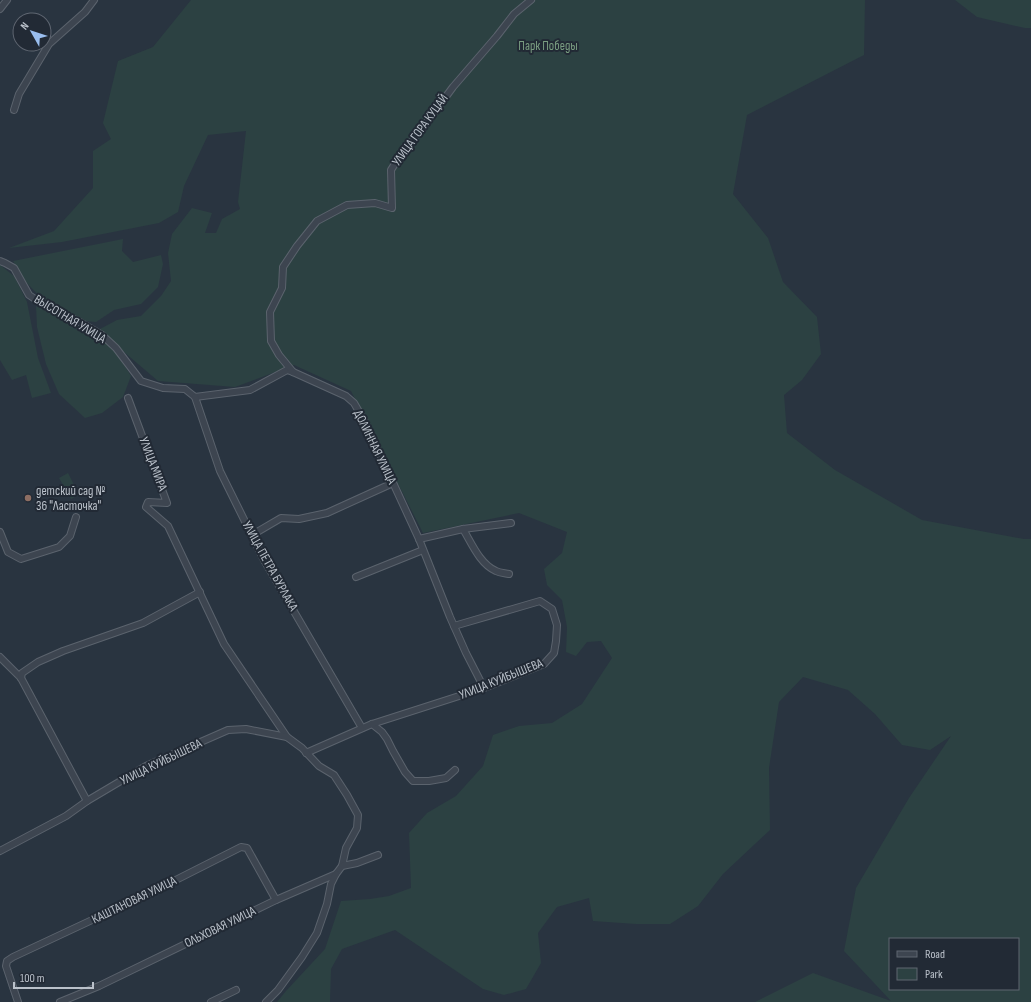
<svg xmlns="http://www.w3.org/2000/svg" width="1031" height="1002" font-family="'Sofia Sans Condensed',sans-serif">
	<rect width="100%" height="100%" fill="#293440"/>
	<g fill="#2c4142" fill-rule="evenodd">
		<path d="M191 0H865L864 55 747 115 733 194 768 238 783 282 817 317 821 354 802 380 784 395 787 433 835 470 922 520 1024 539H1031V1002H755L813 973 891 1001 844 951 856 888 909 798 951 736 930 750 902 745 875 714 848 690 803 677 779 702 769 768 770 830 723 874 698 906 670 924H636L593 921 589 898 557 907 538 933 541 963 526 989 504 995 483 989 395 930 342 949 331 969 330 1002H277L286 991 325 949 341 901 370 899 389 896 411 888 409 833 427 813 456 796 483 766 493 735 519 726 552 723 582 704 612 658 601 641 587 642 576 656 566 652 567 627 562 600 547 585 544 569 562 553 567 532 519 513 423 533 351 391 294 365 235 387 158 381 124 352 100 329 117 320 141 316 161 296 171 281 168 253 172 234 192 208 212 213 205 233H216L222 219 240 209 238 202 246 131 208 135 184 186 178 212 159 223 62 242 9 248 54 231 93 188V151L111 139 103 123 118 61 153 47ZM890 939H1018V989H890Z"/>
		<path d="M955 0H1031V28H1025L977 17Z"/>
		<path d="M123 239 122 251 133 262 161 255 163 264 158 287 141 304 114 310 96 322 85 321 45 302 25 281 13 261Z"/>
		<path d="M0 265 14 276 27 302 38 358 51 393 32 398 26 375 12 380 0 360Z"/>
		<path d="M36 306 94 334 115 350 131 376 123 397 102 413 85 418 59 394 46 364 37 327Z"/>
		<path d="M68 473 79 495 71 499 59 478Z"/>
	</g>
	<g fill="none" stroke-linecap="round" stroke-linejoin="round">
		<g stroke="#5b636d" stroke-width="8">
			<g id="minor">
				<path d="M0 9 7 0"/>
				<path d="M14 110 19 94 49 44 85 12 94 0"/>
				<path d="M0 261 5 263 14 268 29 295 38 301 78 321 102 335 116 348 141 381 163 388 185 389 195 397 250 390 287 370 293 372 346 396 354 403 365 422 419 539 450 617 466 653 484 688"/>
				<path d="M293 372 279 355 271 341 270 312 282 288 283 267 297 246 317 221 347 205 375 203 392 208 391 170 403 151 422 129 453 87 497 36 514 14 531 0"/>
				<path d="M195 397 220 471 264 560 362 728"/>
				<path d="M128 398 167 503 148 502 146 507 168 526 224 644 287 737"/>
				<path d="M463 529C472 544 480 564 496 571 500 573 505 573 509 574"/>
				<path d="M0 532 8 552 21 559 59 547 70 536 76 517"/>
				<path d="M252 535 281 518 299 519 327 513 393 483"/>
				<path d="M419 539 463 529 511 523"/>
				<path d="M356 577 423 550"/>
				<path d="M0 657 21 678 87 801"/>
				<path d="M21 678 22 673 38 662 63 651 143 623 200 592"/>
				<path d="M372 724 382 732 387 739 393 751 405 772 413 781H429L446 778 455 770"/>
				<path d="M306 753 372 724 484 688 544 664 554 653 556 641 557 625 552 609 540 601 454 626"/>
				<path d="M0 851 66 816 87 801 146 766 228 730 246 729 287 737 302 748 319 766 334 775 347 795 358 815 357 828 346 848 342 866"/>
				<path d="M18 1002 6 966 7 961 13 957 154 891 241 847 247 848 276 900"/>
				<path d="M60 1002 99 986 276 900 336 874 342 866 357 863 378 855"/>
				<path d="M211 1002 236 990"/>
				<path d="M266 1002 278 990 302 957 317 933 327 904 331 884 336 874"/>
			</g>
		</g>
		<use href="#minor" stroke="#3d4550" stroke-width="6"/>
	</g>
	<circle fill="#8d6e63" stroke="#222a35" stroke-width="1.5" cx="28" cy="498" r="4"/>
	<g text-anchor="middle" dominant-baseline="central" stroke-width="4" stroke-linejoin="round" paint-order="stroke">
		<g font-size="13" fill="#7a9d81" stroke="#222a35">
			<text x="548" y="46">Парк Победы</text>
		</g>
		<g font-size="13" fill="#bac1ca" stroke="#222a35">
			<text transform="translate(420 130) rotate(-54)">УЛИЦА ГОРА КУЦАЙ</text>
			<text transform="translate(70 319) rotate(31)">ВЫСОТНАЯ УЛИЦА</text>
			<text transform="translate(375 447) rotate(64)">ДОЛИННАЯ УЛИЦА</text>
			<text transform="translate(153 464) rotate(69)">УЛИЦА МИРА</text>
			<text transform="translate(270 566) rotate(61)">УЛИЦА ПЕТРА БУРЛАКА</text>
			<text transform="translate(501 679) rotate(-22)">УЛИЦА КУЙБЫШЕВА</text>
			<text transform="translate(161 762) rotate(-26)">УЛИЦА КУЙБЫШЕВА</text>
			<text transform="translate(134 900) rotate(-26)">КАШТАНОВАЯ УЛИЦА</text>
			<text transform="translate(220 927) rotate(-26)">ОЛЬХОВАЯ УЛИЦА</text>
		</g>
		<g font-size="13" fill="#bac1ca" stroke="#222a35" text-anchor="start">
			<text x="36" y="491">детский сад №<tspan x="36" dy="15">36 "Ласточка"</tspan></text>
		</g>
	</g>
	<rect x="889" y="938" width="130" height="52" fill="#222a35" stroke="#5f6671"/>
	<rect x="897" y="951" width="20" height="6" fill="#3d4550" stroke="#5f6671"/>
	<text x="925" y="958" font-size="12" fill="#bac1ca">Road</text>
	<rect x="897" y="968" width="20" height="12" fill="#2c4142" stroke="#5f6671"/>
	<text x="925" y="978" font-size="12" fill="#bac1ca">Park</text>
	<g transform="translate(32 32) rotate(309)"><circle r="19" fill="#222a35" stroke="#5f6671"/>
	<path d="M0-3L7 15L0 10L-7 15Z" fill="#9abeef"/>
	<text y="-6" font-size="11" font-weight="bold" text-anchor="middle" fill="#bac1ca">N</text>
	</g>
	<path d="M14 982v6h79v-6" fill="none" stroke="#bac1ca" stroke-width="2"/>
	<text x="20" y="982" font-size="12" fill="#bac1ca" stroke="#222a35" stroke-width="3" paint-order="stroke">100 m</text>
</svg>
